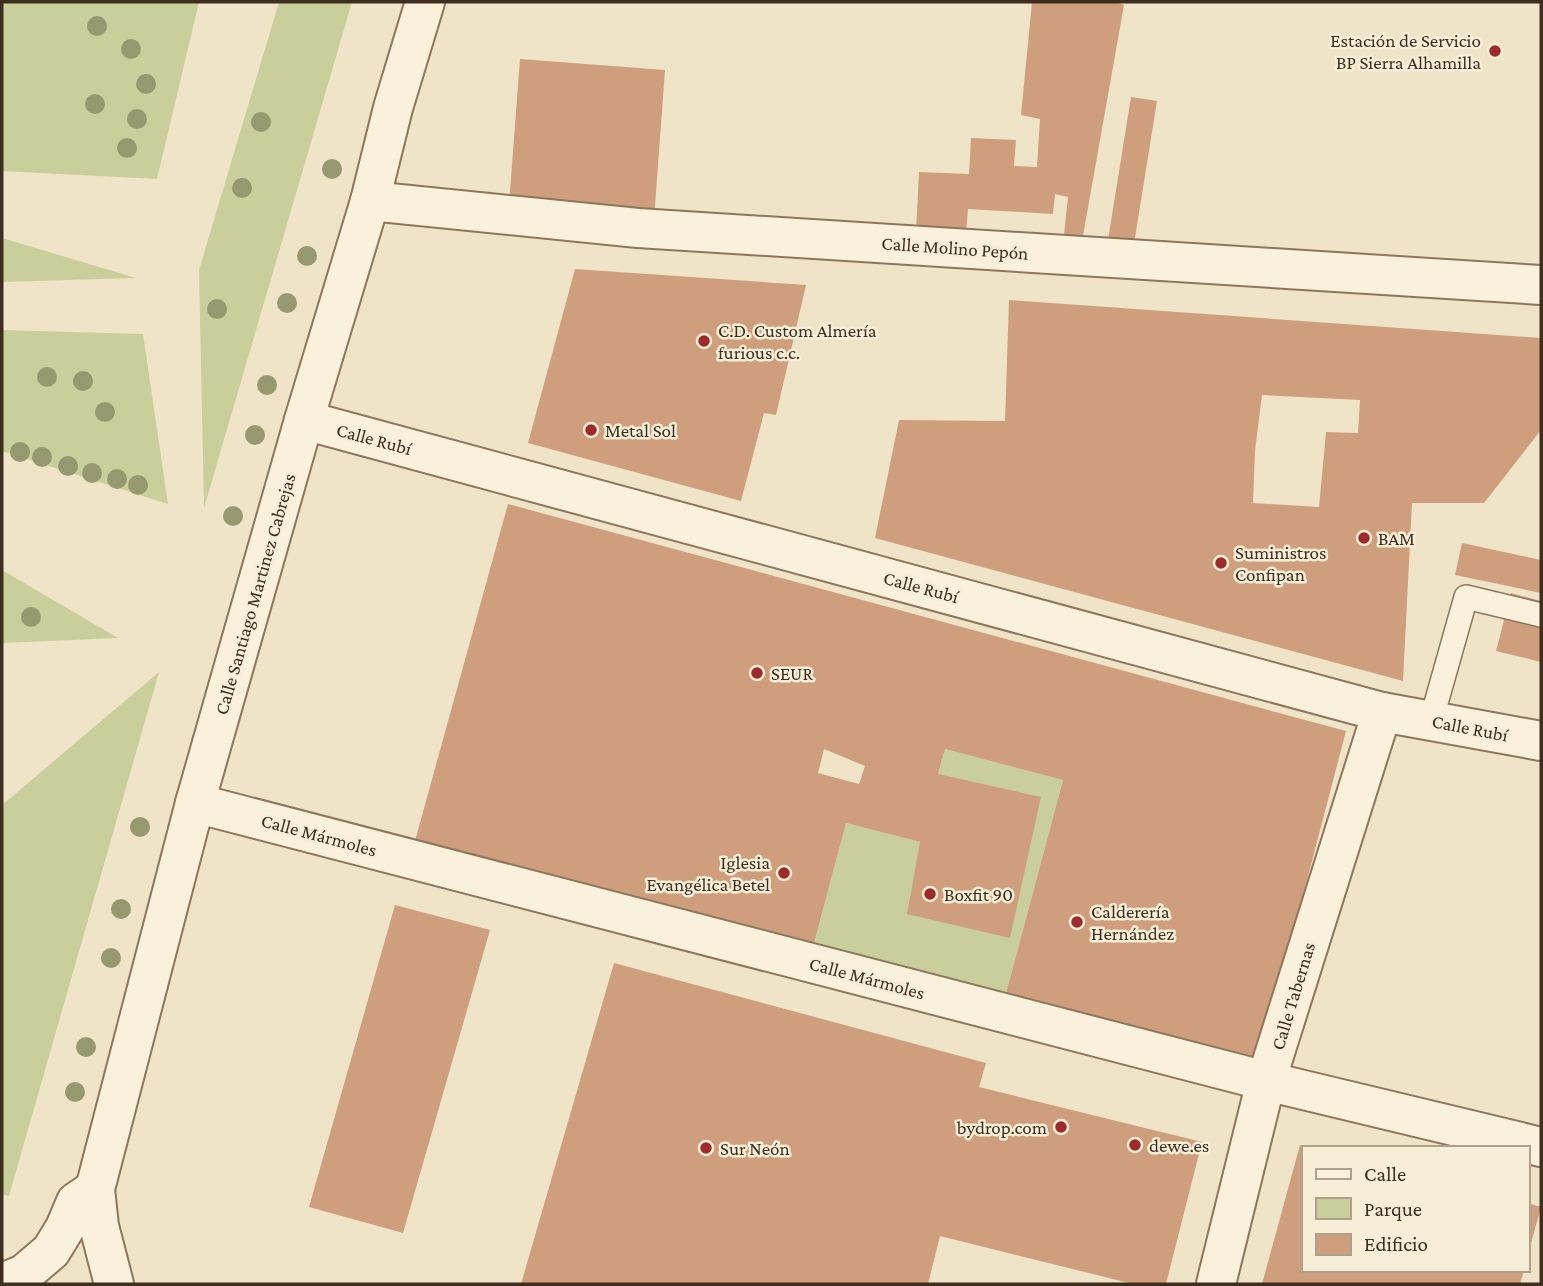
<svg xmlns="http://www.w3.org/2000/svg" width="1543" height="1286" font-family="'Crimson Pro',serif">
	<rect width="100%" height="100%" fill="#f0e4c8"/>
	<g fill="#c9cf9b">
		<path d="M11 2H199L157 179 2 171V4Z"/>
		<path d="M279 2H352L204 508 199 270Z"/>
		<path d="M2 238 136 278 2 282Z"/>
		<path d="M2 330 143 334 168 504 2 451Z"/>
		<path d="M2 570 118 638 2 643Z"/>
		<path d="M159 672 9 1196 2 1194V805Z"/>
		<path d="M945 749 1063 780 1005 997 813 947 846 823 920 842Z"/>
	</g>
	<g fill="#cf9f7d" fill-rule="evenodd">
		<path d="M1032 2H1115L1124 5 1081 247 1063 244 1068 197 1055 194 1053 214 968 209 966 234 916 232 919 172 969 174 971 138 1016 140 1014 166 1037 167 1040 119 1021 115Z"/>
		<path d="M520 59 665 70 654 220 509 204Z"/>
		<path d="M1131 97 1157 101 1133 250 1107 246Z"/>
		<path d="M575 269 806 285 776 415 764 413 741 501 528 443Z"/>
		<path d="M1009 300 1541 338V430L1484 503H1412L1403 681 875 538 899 420 1005 421ZM1262 395 1360 400 1358 433 1326 432 1319 507 1253 503 1255 451Z"/>
		<path d="M508 504 1346 731 1259 1064 1005 997 1063 780 945 749 938 774 1041 797 1010 938 907 914 920 842 846 823 813 947 415 841ZM824 749 865 766 859 784 818 773Z"/>
		<path d="M1462 543 1541 560V593L1455 575Z"/>
		<path d="M1511 593 1541 601V662L1496 651Z"/>
		<path d="M395 905 490 930 403 1233 309 1207Z"/>
		<path d="M614 963 986 1063 979 1087 1202 1142 1166 1284H1133L940 1236 928 1284H521Z"/>
		<path d="M1300 1145 1309 1147 1303 1148V1270H1524L1520 1284H1262Z"/>
		<path d="M1527 1203 1541 1207 1528 1254H1527Z"/>
	</g>
	<g fill="none" stroke-linecap="round" stroke-linejoin="round">
		<g stroke="#8d765c" stroke-width="26">
			<path id="lane" d="M1431 721 1466 597 1541 615"/>
		</g>
		<g stroke="#8d765c" stroke-width="42">
			<g id="street">
				<path d="M370 201 638 228 1541 285"/>
				<path d="M304 420 1382 712 1541 741"/>
				<path d="M195 803 1266 1081 1541 1147"/>
				<path d="M2 1283 24 1274 51 1251 65 1228 76 1202 95 1189"/>
				<path d="M114 1284 99 1226 95 1189 195 803 304 420 370 201 393 108 425 2"/>
				<path d="M1216 1284 1266 1081 1382 712"/>
			</g>
		</g>
		<use href="#lane" stroke="#faf1dc" stroke-width="23"/>
		<use href="#street" stroke="#faf1dc" stroke-width="38"/>
	</g>
	<g fill="#96986f">
		<circle cx="97" cy="26" r="10"/>
		<circle cx="131" cy="49" r="10"/>
		<circle cx="146" cy="84" r="10"/>
		<circle cx="95" cy="104" r="10"/>
		<circle cx="137" cy="119" r="10"/>
		<circle cx="261" cy="122" r="10"/>
		<circle cx="127" cy="148" r="10"/>
		<circle cx="332" cy="169" r="10"/>
		<circle cx="242" cy="188" r="10"/>
		<circle cx="307" cy="256" r="10"/>
		<circle cx="287" cy="303" r="10"/>
		<circle cx="217" cy="309" r="10"/>
		<circle cx="47" cy="377" r="10"/>
		<circle cx="83" cy="381" r="10"/>
		<circle cx="267" cy="385" r="10"/>
		<circle cx="105" cy="412" r="10"/>
		<circle cx="255" cy="435" r="10"/>
		<circle cx="20" cy="452" r="10"/>
		<circle cx="42" cy="457" r="10"/>
		<circle cx="68" cy="466" r="10"/>
		<circle cx="92" cy="473" r="10"/>
		<circle cx="117" cy="479" r="10"/>
		<circle cx="138" cy="485" r="10"/>
		<circle cx="233" cy="516" r="10"/>
		<circle cx="31" cy="617" r="10"/>
		<circle cx="140" cy="827" r="10"/>
		<circle cx="121" cy="909" r="10"/>
		<circle cx="111" cy="958" r="10"/>
		<circle cx="86" cy="1047" r="10"/>
		<circle cx="75" cy="1092" r="10"/>
	</g>
	<g fill="#9e2a2b" stroke="#f7eed8" stroke-width="2.5">
		<circle cx="1495" cy="51" r="7"/>
		<circle cx="704" cy="341" r="7"/>
		<circle cx="591" cy="430" r="7"/>
		<circle cx="1364" cy="538" r="7"/>
		<circle cx="1221" cy="563" r="7"/>
		<circle cx="757" cy="673" r="7"/>
		<circle cx="784" cy="873" r="7"/>
		<circle cx="930" cy="894" r="7"/>
		<circle cx="1077" cy="922" r="7"/>
		<circle cx="1061" cy="1127" r="7"/>
		<circle cx="1135" cy="1145" r="7"/>
		<circle cx="706" cy="1148" r="7"/>
	</g>
	<g text-anchor="middle" dominant-baseline="central" stroke-width="5" stroke-linejoin="round" paint-order="stroke">
		<g font-size="19" fill="#3d2e20" stroke="#f7eed8" text-anchor="start">
			<text x="1481" y="40" text-anchor="end">Estación de Servicio<tspan x="1481" dy="22">BP Sierra Alhamilla</tspan></text>
			<text x="718" y="330">C.D. Custom Almería<tspan x="718" dy="22">furious c.c.</tspan></text>
			<text x="605" y="430">Metal Sol</text>
			<text x="1378" y="538">BAM</text>
			<text x="1235" y="552">Suministros<tspan x="1235" dy="22">Confipan</tspan></text>
			<text x="771" y="673">SEUR</text>
			<text x="770" y="862" text-anchor="end">Iglesia<tspan x="770" dy="22">Evangélica Betel</tspan></text>
			<text x="944" y="894">Boxfit 90</text>
			<text x="1091" y="911">Calderería<tspan x="1091" dy="22">Hernández</tspan></text>
			<text x="1047" y="1127" text-anchor="end">bydrop.com</text>
			<text x="1149" y="1145">dewe.es</text>
			<text x="720" y="1148">Sur Neón</text>
		</g>
		<g font-size="19" fill="#3d2e20" stroke="#f7eed8">
			<text transform="translate(955 248) rotate(4)">Calle Molino Pepón</text>
			<text transform="translate(374 439) rotate(15)">Calle Rubí</text>
			<text transform="translate(921 587) rotate(15)">Calle Rubí</text>
			<text transform="translate(255 594) rotate(-74)">Calle Santiago Martinez Cabrejas</text>
			<text transform="translate(1470 728) rotate(11)">Calle Rubí</text>
			<text transform="translate(319 835) rotate(15)">Calle Mármoles</text>
			<text transform="translate(867 978) rotate(15)">Calle Mármoles</text>
			<text transform="translate(1293 996) rotate(-73)">Calle Tabernas</text>
		</g>
	</g>
	<rect width="1543" height="1286" fill="none" stroke="#3d2e20" stroke-width="7"/>
	<rect x="1302" y="1146" width="228" height="126" fill="#f7eed8" stroke="#ada18e" stroke-width="2"/>
	<rect x="1316" y="1169" width="35" height="10" fill="#faf1dc" stroke="#ada18e" stroke-width="2"/>
	<text x="1364" y="1181" font-size="21" fill="#3d2e20">Calle</text>
	<rect x="1316" y="1198" width="35" height="21" fill="#c9cf9b" stroke="#ada18e" stroke-width="2"/>
	<text x="1364" y="1216" font-size="21" fill="#3d2e20">Parque</text>
	<rect x="1316" y="1234" width="35" height="21" fill="#cf9f7d" stroke="#ada18e" stroke-width="2"/>
	<text x="1364" y="1251" font-size="21" fill="#3d2e20">Edificio</text>
</svg>
